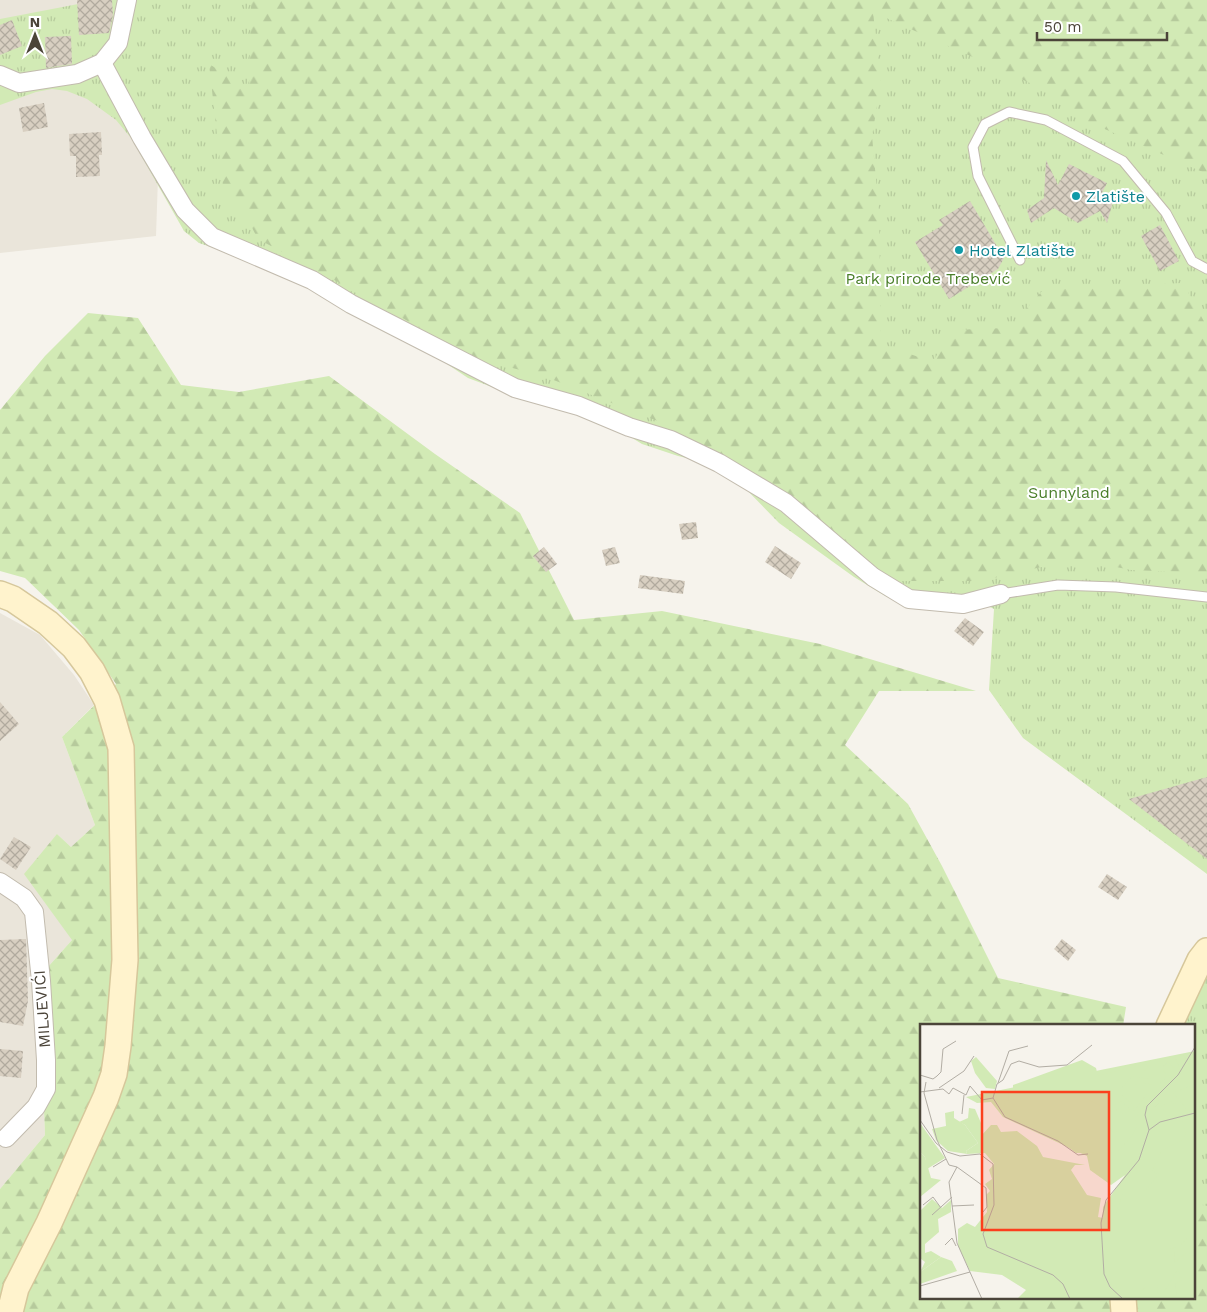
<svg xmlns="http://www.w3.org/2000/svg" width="1207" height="1312" font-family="'Work Sans',sans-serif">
	<defs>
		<pattern id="grass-tufts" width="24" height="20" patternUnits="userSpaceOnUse" patternTransform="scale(1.25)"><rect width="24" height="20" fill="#d2eab5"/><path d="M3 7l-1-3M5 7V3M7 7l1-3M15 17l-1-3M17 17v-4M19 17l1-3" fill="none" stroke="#b6ca9c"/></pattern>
		<pattern id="forest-firs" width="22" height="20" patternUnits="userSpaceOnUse" patternTransform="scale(1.25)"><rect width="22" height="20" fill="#d2eab5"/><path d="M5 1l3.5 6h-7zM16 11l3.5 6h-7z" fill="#b6ca9c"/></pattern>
		<pattern id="building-cross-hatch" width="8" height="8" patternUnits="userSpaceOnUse" patternTransform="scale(1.25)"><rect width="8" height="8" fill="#d8cfc1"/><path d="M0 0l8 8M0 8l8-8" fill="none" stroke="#b1aa9e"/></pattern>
	</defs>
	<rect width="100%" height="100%" fill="#f6f3ec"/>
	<g fill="#eae5da">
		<path d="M0 0H137L163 30 156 236 0 253Z"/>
		<path d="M0 613 40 635 74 675 94 705 62 737 95 825 71 847 57 834 72 940 39 977 45 1135 0 1189Z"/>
	</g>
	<g fill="url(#grass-tufts)">
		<path d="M99 0H1207V874L1023 738 989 690 994 609 980 602 908 601 887 597 854 577 779 523 740 483 699 461 678 456 642 444 601 419 532 402 468 378 423 348 371 318 256 262 199 243 184 231 131 138 116 120 87 99 67 91 52 89 36 92 0 105V19Z"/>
		<path d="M1207 956V1312L1193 1298V1026H1173Z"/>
	</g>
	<g fill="url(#forest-firs)">
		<path d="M251 0H1207V174L1082 119 1061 97 873 12 881 82 872 136 879 212 881 344 933 362 951 330 1009 328 1043 290 1183 283 1207 327V573L1131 570 1077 559 980 581H890L778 503 683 431 546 377 465 355 379 304 258 239 242 209 224 196 209 64 249 88Z"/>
		<path d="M88 313 138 318 181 385 239 392 329 376 435 454 520 513 574 620 662 611 820 644 976 691H879L845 745 908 804 942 866 998 978 1126 1007 1123 1026H921V1298H1193V1203L1207 1206V1312H0V1189L45 1135 39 977 72 940 24 874 57 834 71 847 95 825 62 737 116 684 79 630 25 578 0 571V410L45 356Z"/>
	</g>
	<g fill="url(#building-cross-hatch)">
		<path d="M77 0H112L113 15 109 33 79 35Z"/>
		<path d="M12 20 22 46 0 55V25Z"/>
		<path d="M71 36 72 64 46 68 45 37Z"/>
		<path d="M44 103 48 127 23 132 19 108Z"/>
		<path d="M101 132 102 155H99L100 176 76 177V156H70L69 134Z"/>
		<path d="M1046 160 1058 185 1069 164 1107 183 1102 193 1114 198 1107 223 1100 211 1078 223 1054 208 1031 223 1027 210 1044 198Z"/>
		<path d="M970 201 1004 258 998 269 949 299 915 242 943 225 939 220Z"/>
		<path d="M1160 225 1179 261 1160 271 1141 236Z"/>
		<path d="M696 522 698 538 682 540 679 524Z"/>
		<path d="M775 546 801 563 791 579 765 562Z"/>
		<path d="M544 547 557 564 546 572 533 556Z"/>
		<path d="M615 547 620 563 606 566 602 550Z"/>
		<path d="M640 575 685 581 683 594 638 588Z"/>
		<path d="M965 618 984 632 973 646 954 631Z"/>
		<path d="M0 702 19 724 0 741Z"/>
		<path d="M1207 777V859L1129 799Z"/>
		<path d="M14 837 31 847 16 870 0 859Z"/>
		<path d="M1107 874 1127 887 1118 900 1098 887Z"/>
		<path d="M26 939 28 1001 23 1026 0 1022V940Z"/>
		<path d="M1062 939 1076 950 1068 961 1054 949Z"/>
		<path d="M0 1049 23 1051 21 1078 0 1076Z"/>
	</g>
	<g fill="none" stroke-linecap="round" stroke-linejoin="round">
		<g stroke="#c2bbae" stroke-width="11">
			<g id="service">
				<path d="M1020 260 978 176 973 147 985 124 1009 112 1046 120 1123 161 1166 213 1192 261 1207 269"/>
				<path d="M1001 594 1058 585 1116 587 1207 597"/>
			</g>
		</g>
		<g stroke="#c2bbae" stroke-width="20">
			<g id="minor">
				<path d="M102 63 142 138 185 210 212 237 312 280 351 304 515 388 579 406 629 427 671 440 719 463 786 503 873 577 909 599 963 604 1001 594"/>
				<path d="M0 75 19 83 77 74 102 63 118 43 127 0"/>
				<path d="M0 882 24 898 34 912 41 981 46 1060V1089L36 1107 6 1138"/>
			</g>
		</g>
		<g stroke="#d6c79b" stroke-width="28">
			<g id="secondary">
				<path d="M0 594 13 599 48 623 74 647 92 671 107 700 121 748 125 960 118 1046 114 1074 106 1097 49 1223 16 1288 10 1312"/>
				<path d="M1169 1026 1200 960 1207 951"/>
				<path d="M1123 1298 1124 1312"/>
			</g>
		</g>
		<use href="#service" stroke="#fff" stroke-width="9"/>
		<use href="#minor" stroke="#fff" stroke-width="18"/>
		<use href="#secondary" stroke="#fff3cd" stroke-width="25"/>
	</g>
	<g fill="#0f9aa8" stroke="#fff" stroke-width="2">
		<circle cx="1076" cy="196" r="5"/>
		<circle cx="959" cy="250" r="5"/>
	</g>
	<g text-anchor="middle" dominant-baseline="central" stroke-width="4" stroke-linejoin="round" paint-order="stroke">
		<g font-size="16" fill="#0d838f" stroke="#fff" text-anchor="start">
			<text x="1086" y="196">Zlatište</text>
			<text x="969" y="250">Hotel Zlatište</text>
		</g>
		<g font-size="16" fill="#4a7f2a" stroke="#fff">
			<text x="928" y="278">Park prirode Trebević</text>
			<text x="1069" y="492">Sunnyland</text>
		</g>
		<g font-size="16" fill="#4b4439" stroke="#fff">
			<text transform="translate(42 1009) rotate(-94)">MILJEVIĆI</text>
		</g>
	</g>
	<g transform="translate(920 1024)">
		<rect width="275" height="275" fill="#f6f3ec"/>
		<path d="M275 27V275H199L181 256 183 183 205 151 191 161 170 146 167 132 83 93 71 78 57 79 46 73ZM56 33 77 57 75 65 66 64 55 49 51 37ZM34 87V94L45 101 58 119 46 127 47 130 28 127 16 116 12 105 26 102 25 89ZM0 99 25 134 7 145 5 133 0 128ZM12 175 22 184 31 176V188L18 195 19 208 5 220V229L11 227 21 233 0 248 5 238 0 234V187Z" fill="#d2eab5"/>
		<path d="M263 30 269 41 275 40V60L253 69 266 84 265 87 251 77 241 83 246 89H266L229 103 228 82 235 83 240 78 233 70 215 94 217 102 212 112 197 128 156 129 134 113 102 100 86 88 84 75 88 77 89 66 93 67V61L162 36 176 44 178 52 226 40 228 44 224 46 230 51 228 55 212 52 201 65 202 71 213 81 214 88 227 69 215 61 219 58 238 62 247 52 242 44 248 37 253 44 259 43 255 33ZM155 69 193 88 202 83 198 79 202 77 211 87 199 91 203 95V104L193 109 187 98H172L160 106 155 104ZM49 84 55 85 61 99V112L71 101H77L81 108 97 107 117 122 123 133 165 141H155L151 146 167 171 181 174 178 193 194 196 203 168H224L239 150 232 147 242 126 262 116 266 110 262 96 275 94V213H268L260 222 250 225 255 228 254 239 267 228 275 233V250H272L275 255V274L249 275 257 271 255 260 262 256 258 245 244 268 238 270 237 260 227 262 220 268 221 275H97L106 266 82 251 50 247 38 222V205L47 199 55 203 67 188 66 171 70 167 65 160 72 155 69 146 74 140 65 129 47 130 46 127 58 119 45 101 39 98 48 94ZM0 128 5 133 11 154 21 156 0 173ZM21 233 32 237 37 247 0 260V248Z" fill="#d2eab5" fill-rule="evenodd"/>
		<path fill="none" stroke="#b2ada4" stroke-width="1" d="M0 51 13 55 17 52 21 48 23 25 36 17M6 58 4 69 17 116 29 141 37 143M78 59 89 27 108 22M19 64 44 47 54 32M0 68 23 65 29 70 33 64 46 71 50 62 62 76 73 74M73 74 77 60 83 56 91 40 99 37 119 43 147 41 172 21M73 74 85 93 138 117 158 131 168 130M42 90 44 71M0 96 16 119 27 128 40 132 60 130 73 140 74 181 63 210 67 223 133 251 143 260 150 275M229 106 225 91 227 82 258 51 275 23M13 143 26 135M37 143 29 158 37 219 62 275M37 143 66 164 67 183 63 188M3 181 13 173 21 184M32 182 54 181M12 191 32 173M25 221 32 214 36 222M0 262 50 248M203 275 190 263 184 250 181 199 186 176 219 136 229 106 240 98 275 89"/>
		<path fill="#fc3f1d" fill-opacity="0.15" stroke="#fc3f1d" stroke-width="2.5" d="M62 68H189V206H62Z"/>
		<rect width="275" height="275" fill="none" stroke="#4b4439" stroke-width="2.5"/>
	</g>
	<g transform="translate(35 35)" stroke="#ffffff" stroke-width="4" paint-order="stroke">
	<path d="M0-4L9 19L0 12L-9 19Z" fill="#4b4439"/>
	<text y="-8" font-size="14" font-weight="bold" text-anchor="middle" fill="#4b4439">N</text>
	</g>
	<path d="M1037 32v8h130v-8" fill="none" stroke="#4b4439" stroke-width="2.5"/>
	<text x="1044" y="32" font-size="15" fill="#4b4439" stroke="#ffffff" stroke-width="4" paint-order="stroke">50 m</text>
</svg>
